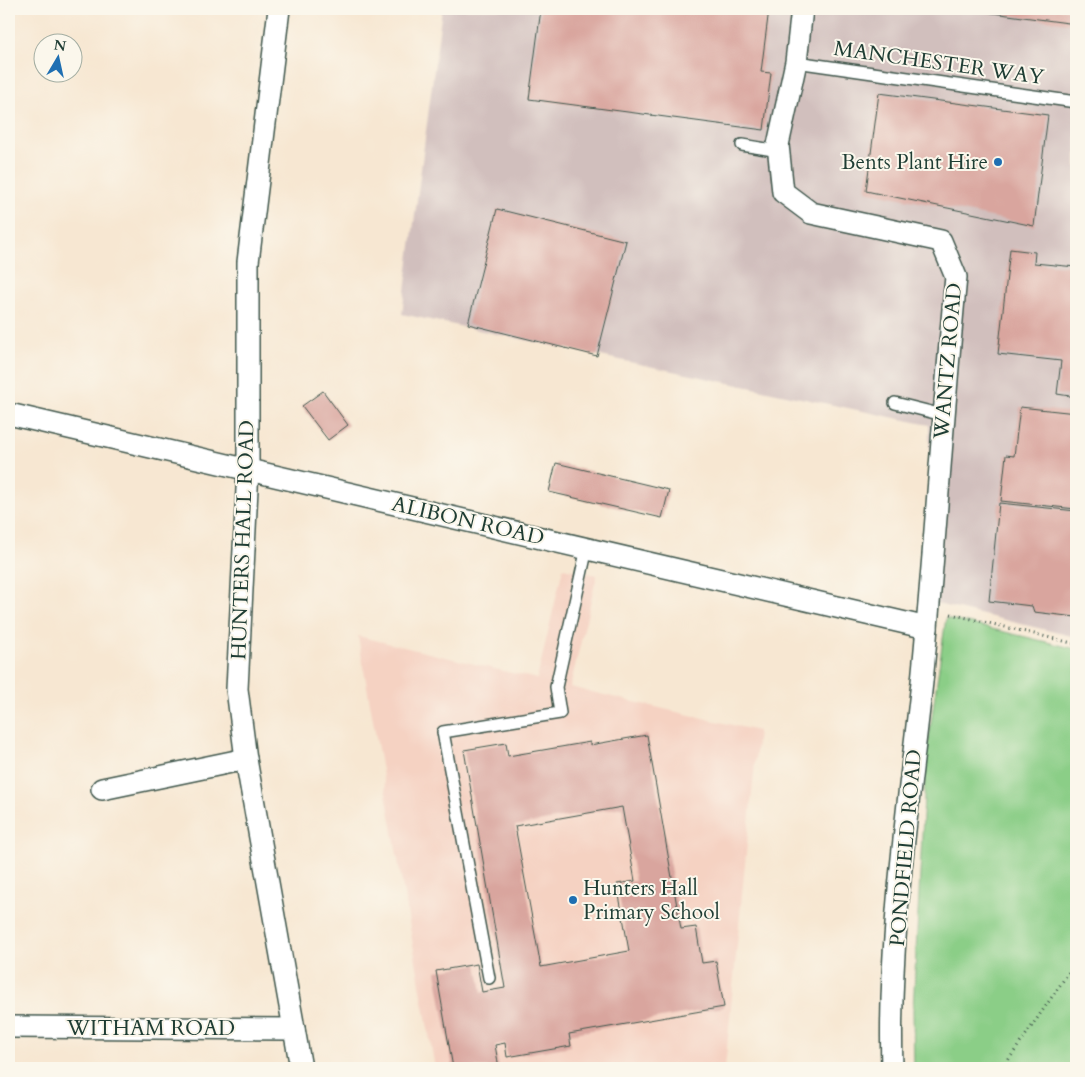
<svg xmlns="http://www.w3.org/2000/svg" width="1085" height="1077" font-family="Cardo,serif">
	<rect width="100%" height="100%" fill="#fbf7ec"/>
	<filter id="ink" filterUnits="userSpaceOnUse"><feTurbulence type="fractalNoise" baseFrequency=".02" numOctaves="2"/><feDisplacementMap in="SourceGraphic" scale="10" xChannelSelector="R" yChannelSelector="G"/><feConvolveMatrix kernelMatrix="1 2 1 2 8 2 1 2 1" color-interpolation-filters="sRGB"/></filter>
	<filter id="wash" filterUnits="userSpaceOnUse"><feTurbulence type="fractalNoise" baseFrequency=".0096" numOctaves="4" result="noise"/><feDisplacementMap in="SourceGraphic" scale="20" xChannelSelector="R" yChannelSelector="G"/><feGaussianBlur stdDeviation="1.12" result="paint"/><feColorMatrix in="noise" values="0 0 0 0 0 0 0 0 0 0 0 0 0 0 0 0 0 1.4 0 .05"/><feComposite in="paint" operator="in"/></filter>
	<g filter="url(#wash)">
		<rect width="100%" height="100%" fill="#f7e7d2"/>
		<path fill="#f5d2c2" d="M563 568 597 575 570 687 758 731 725 1068H435L358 636 537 679Z"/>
		<path fill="#d1bfbd" d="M442 9H1076V637L933 603 929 425 402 314Z"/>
		<path fill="#8bce87" stroke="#55865e" d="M946 618 1076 649V1068H914L913 1010 926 758Z"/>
		<g id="blocks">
			<g fill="#d9a59e" fill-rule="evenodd">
				<path d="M541 9H769L761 72 771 73 764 130 529 99Z"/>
				<path d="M970 9H1076V24L970 10Z"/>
				<path d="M879 93 1048 115 1034 226 866 191Z"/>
				<path d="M497 209 626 241 597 356 468 324Z"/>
				<path d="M1010 249 1035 252 1034 263 1076 267V397L1057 394 1061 361 998 354Z"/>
				<path d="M323 391 348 425 328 440 302 406Z"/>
				<path d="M1020 407 1076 413V509L1001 501 1006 455 1014 456Z"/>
				<path d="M556 463 669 490 662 518 549 492Z"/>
				<path d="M999 503 1076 511V617L1034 612 1032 606 989 601Z"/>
				<path d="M647 735 681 929 696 927 702 963 716 961 724 1007 569 1034 571 1046 507 1057 505 1043 495 1045 499 1068H453L436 971 477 964 482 992 505 988 464 750 506 743 508 756 590 742V745ZM622 807 635 881 617 884 629 951 541 967 515 826Z"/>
			</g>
		</g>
	</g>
	<g filter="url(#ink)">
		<use href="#blocks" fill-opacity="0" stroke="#3f564c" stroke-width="1"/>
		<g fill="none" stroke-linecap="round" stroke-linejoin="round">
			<g stroke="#3f564c" stroke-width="14">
				<g id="lane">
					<path d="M796 62 1076 102"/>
					<path d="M742 145 779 151"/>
					<path d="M895 403 943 415"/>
					<path d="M489 978 443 732 560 713 556 687 587 548"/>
				</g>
			</g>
			<g stroke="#3f564c" stroke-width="24">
				<g id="street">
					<path d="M279 9 248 262V469L237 689 246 759 301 1068"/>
					<path d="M802 9 796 62 778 145 783 192 811 213 941 241 956 277C943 412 935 547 922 682 908 810 888 940 892 1068"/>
					<path d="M9 414 927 628"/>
					<path d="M102 789 246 759"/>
					<path d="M9 1027 294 1029"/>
				</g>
			</g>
			<g stroke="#3f564c" stroke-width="3" stroke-dasharray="1 4" stroke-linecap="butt">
				<path d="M9 108 14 109 9 132"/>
				<path d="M951 614 1076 644"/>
				<path d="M1003 1068 1076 962"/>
			</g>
			<use href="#lane" stroke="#fff" stroke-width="11"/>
			<use href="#street" stroke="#fff" stroke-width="21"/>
		</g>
	</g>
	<g fill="#1f6fb2" stroke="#fbf7ec" stroke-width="2">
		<circle cx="998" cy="162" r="5"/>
		<circle cx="573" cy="900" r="5"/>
	</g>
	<g text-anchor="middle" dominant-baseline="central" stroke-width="4" stroke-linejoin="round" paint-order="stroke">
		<g font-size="21" fill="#1f3d34" stroke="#fbf7ec">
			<text transform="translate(939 63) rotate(8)">MANCHESTER WAY</text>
			<text transform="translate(948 361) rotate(-85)">WANTZ ROAD</text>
			<text transform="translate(468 521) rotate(13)">ALIBON ROAD</text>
			<text transform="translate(243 540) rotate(-88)">HUNTERS HALL ROAD</text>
			<text transform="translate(906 848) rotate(-85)">PONDFIELD ROAD</text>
			<text x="151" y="1028">WITHAM ROAD</text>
		</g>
		<g font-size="21" fill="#1f3d34" stroke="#fbf7ec" text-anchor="end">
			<text x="988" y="162">Bents Plant Hire</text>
			<text x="583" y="888" text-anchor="start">Hunters Hall<tspan x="583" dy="24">Primary School</tspan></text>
		</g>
	</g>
	<rect width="1085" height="1077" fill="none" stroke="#fbf7ec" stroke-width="30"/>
	<g transform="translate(58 58) rotate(9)"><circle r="24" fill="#fbf7ec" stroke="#a3ada2"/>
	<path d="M0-4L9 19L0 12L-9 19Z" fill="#1f6fb2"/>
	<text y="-8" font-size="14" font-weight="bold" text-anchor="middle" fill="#1f3d34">N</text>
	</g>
</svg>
